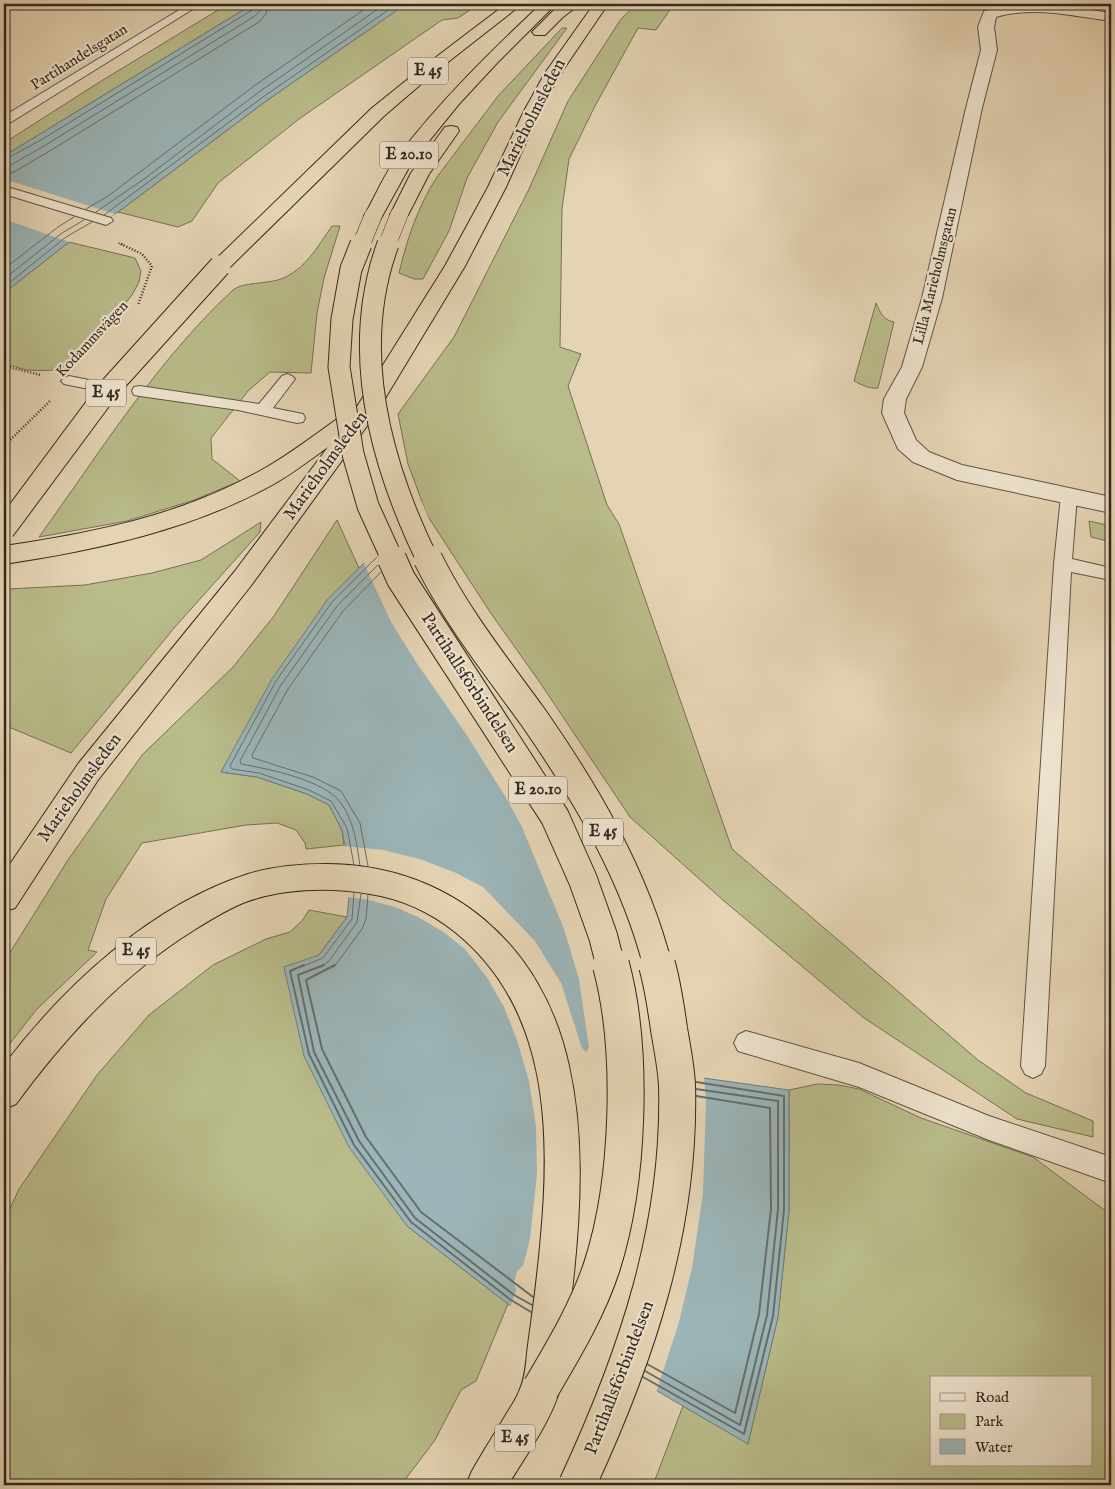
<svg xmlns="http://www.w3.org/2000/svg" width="1115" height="1489" font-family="'IM FELL English',serif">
	<rect width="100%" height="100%" fill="#e5d4b4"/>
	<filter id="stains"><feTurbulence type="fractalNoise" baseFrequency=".004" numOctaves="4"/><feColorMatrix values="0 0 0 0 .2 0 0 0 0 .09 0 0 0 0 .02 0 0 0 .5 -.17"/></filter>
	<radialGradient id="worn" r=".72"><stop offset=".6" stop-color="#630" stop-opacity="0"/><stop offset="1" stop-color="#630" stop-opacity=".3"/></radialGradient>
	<g fill="#b9bb8a" stroke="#757254" fill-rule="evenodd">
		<path d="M228 4H253L4 156V143L98 83Z"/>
		<path d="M406 4H479L458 18 442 20 299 119 218 183 192 221 178 227 118 212 266 101Z"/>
		<path d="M637 4H674L656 30 638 28 595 106 569 159 562 209 560 347 581 354 568 386 607 505 619 524 732 849 978 1060 1026 1093 1093 1121V1137L1017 1119 864 1018 724 901 630 817 541 684 490 612 427 515 408 464 398 414 454 337 529 189 568 101 621 19Z"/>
		<path d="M562 28H567L498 122 467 178 449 231 423 279H414L399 273C407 239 418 206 437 177L498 96Z"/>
		<path d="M332 226H340L324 278 317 313 311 373 270 372 248 391 211 438 212 459 240 481 194 500 127 521 39 537C98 455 158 359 233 290 242 282 268 284 281 279 305 270 318 246 332 226Z"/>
		<path d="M69 242 135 258 141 271 139 282 132 295 113 319 68 367C57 371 40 371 27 370 19 369 12 363 4 367V293Z"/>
		<path d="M876 303C880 312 883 320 894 322L878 388C869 389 862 385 854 381Z"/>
		<path d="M337 520 359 568 328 599 221 772 257 777 307 794 329 805 342 830 344 845 306 849 305 843 296 830 277 823 246 825 142 843 106 899 88 950 97 952 37 1009 4 1051V962L68 860 142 755 233 667 274 616Z"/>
		<path d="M1089 521 1111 526V542L1091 537Z"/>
		<path d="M261 522 260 532 175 627 71 753 4 725V595L8 589 85 585 152 573 201 560Z"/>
		<path d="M309 910 347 917 319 955 407 1226 508 1304 476 1381 461 1390 435 1440 401 1485H4V1222L19 1189 97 1075 149 1015 213 965 266 939 290 932 302 921Z"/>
		<path d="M817 1084 839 1085 859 1089 921 1118 1033 1157 1111 1215V1485H653L683 1406 748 1443 778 1317 789 1210V1090ZM931 1378H1091V1465H931Z"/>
	</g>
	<g fill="#9bb5b8" stroke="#717d7b">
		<path d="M253 4H406L266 101 118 212 69 242 4 293V156Z"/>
		<path d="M423 504 432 543 689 1076 789 1090V1210L778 1317 748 1444 508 1304 407 1226 349 1147 304 1056 284 967 319 955 347 917 351 876 342 830 329 805 307 794 257 777 221 772 272 679 328 599Z"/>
	</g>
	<g fill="#e5d4b4">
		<path d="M4 179 115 214 73 242H69L4 219Z"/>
		<path d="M422 502 428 517 434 541 498 643 595 782 636 860 668 938 691 1074 704 1076 706 1100 703 1193 692 1268 679 1322 656 1393 510 1308 516 1290 514 1282 517 1271 523 1266 530 1239 537 1174 536 1126 529 1081 517 1040 504 1007 488 979 465 949 442 931 418 917 395 907 365 899 346 897 348 876 343 846 383 850 420 859 456 873 483 887 535 941 561 983 582 1048 586 1052 589 1048 579 979 564 929 522 827 505 796 466 734 416 662 391 622 363 561Z"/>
	</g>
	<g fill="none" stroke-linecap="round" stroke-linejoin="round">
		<g stroke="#666e6c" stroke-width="1">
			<path d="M4 160 41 140 252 10 255 4"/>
			<path d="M4 166 11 165 44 146 255 16 260 11 261 4"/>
			<path d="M4 174 14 172 48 152 259 22 266 14 268 4"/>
			<path d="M86 209 108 196 254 86 372 4"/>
			<path d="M96 212 144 179 259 92 385 4"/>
			<path d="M104 215 263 97 397 4"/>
			<path d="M4 269 58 227 74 217"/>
			<path d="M4 279 62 233 84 220"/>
			<path d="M4 287 66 237 92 222"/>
			<path d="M354 865 347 828 331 801 309 790 259 773 232 769 230 766 276 681 332 602 377 557"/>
			<path d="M360 866C357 845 354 821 341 803 324 780 269 769 241 764L240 761 281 685 337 606 378 565"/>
			<path d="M368 866 360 823 341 791 313 777 253 758 252 755 288 689 343 611 381 572"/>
			<path d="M301 967 323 958 352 919 354 893"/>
			<path d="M321 967 329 961 357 922 361 894"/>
			<path d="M334 967 362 929 366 919 368 895"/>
		</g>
		<g stroke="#666e6c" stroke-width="2">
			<path d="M304 965 290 971 309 1054 354 1145 411 1222 511 1300 531 1312"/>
			<path d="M324 965 298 975 314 1052 359 1141 415 1218 514 1295 532 1305"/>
			<path d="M335 965 306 980 322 1049 366 1137 421 1212 533 1297"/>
			<path d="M647 1364 735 1413 759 1314 771 1209 770 1108 696 1096"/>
			<path d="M645 1371 740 1425 767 1315 778 1209V1101L696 1089"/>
			<path d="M643 1377 744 1434 773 1316 784 1210V1096L696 1082"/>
		</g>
		<g stroke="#5e5344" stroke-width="2">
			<g id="service">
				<path d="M189 4H201L8 124 4 125V116Z"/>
				<path d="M4 186 111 218 113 221 106 225 4 194Z"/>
				<path d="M287 374 292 376 295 379 273 408 303 414 305 418 303 422 297 423 238 410 140 396 134 395 132 391 134 387 140 386 259 404 282 376Z"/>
				<path d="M69 376 94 381 97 384 94 387 89 389 64 384 61 381 64 378Z"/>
				<path d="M1069 490 1075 492 1077 496 1072 559 1111 568V580L1071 572 1045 1066 1041 1074 1033 1078 1025 1074 1021 1066 1054 564 1061 496 1063 492Z"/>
				<path d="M746 1031 859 1063 989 1116 1111 1157V1183L989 1140 859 1087 738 1051 734 1043 738 1035Z"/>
			</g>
		</g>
		<g stroke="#5e5344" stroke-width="2">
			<g id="minor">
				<path d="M4 4H14L12 7 4 9Z"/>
				<path d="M1015 4H1051L1111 13V21C1073 16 1034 6 996 17L994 27 997 50 982 108 942 298 922 367 906 399 904 413 916 440 929 452 962 465 1111 497V513L957 480 913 462 898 449 882 413 884 399 902 367 922 298 966 108 981 50 978 27 984 11Z"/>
			</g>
		</g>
		<g stroke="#31281f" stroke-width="2">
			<g id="trunk">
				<path d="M506 4H522L434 73 384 116 227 270 220 272 213 270 210 266 213 262 372 108 423 67Z"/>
				<path d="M594 4H608L561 73 540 111 506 187 465 266 375 415 253 583 98 780 15 908 4 911V873L78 764 235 571 328 447C310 460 293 473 274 484 191 530 97 550 4 564V546C92 533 179 516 258 472 288 456 315 434 343 415L353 413 445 266 488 187 524 111 545 73Z"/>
			</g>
		</g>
		<g stroke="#31281f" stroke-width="2">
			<g id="motorway">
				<path d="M541 4H556L498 62 459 104 412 162 380 220 373 222 366 220 364 216C375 197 384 174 398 156 440 101 490 52 541 4Z"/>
				<path d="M563 4H580L563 17 545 35H535L532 32 553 11Z"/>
				<path d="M451 126 457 127 459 131 429 174 408 215 405 219 399 221 393 219 390 215 411 173 445 127Z"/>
				<path d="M327 864C451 865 543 945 569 1066 584 1133 581 1205 574 1273 571 1300 568 1327 564 1354 563 1365 563 1378 560 1389 550 1423 526 1455 508 1485H466L472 1471C482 1453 493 1436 504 1418 509 1409 516 1400 520 1389 526 1376 526 1359 528 1345 533 1309 538 1272 541 1235 551 1126 547 1006 455 932 430 912 402 899 370 894 329 887 282 888 243 903 226 910 210 920 194 930 122 975 66 1036 16 1104L4 1109V1065C65 985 151 905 248 874 274 866 300 864 327 864Z"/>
			</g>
		</g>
		<path stroke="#31281f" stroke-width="2" stroke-dasharray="0.5 1" stroke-linecap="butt" d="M118 243 124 245"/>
		<g stroke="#31281f" stroke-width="2.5" stroke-dasharray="1 2" stroke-linecap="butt">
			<path d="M121 244 142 254 152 266 138 305"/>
			<path d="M4 366 41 375"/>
			<path d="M4 446 51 400"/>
		</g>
		<use href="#service" fill="#eee3ce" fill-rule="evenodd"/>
		<use href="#minor" fill="#eee3ce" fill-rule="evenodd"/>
		<use href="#trunk" fill="#e5d4b4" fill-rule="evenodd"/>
		<use href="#motorway" fill="#e5d4b4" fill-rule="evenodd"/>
		<g stroke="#31281f" stroke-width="23" stroke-linecap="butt">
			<path id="trunk-bridge" d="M4 530 108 390 220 266"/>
		</g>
		<g stroke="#31281f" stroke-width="18" stroke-linecap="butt">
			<g id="motorway-bridge-far3">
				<path d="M361 245 373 216"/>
				<path d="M387 245 399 215"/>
			</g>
		</g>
		<g stroke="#31281f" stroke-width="23" stroke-linecap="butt">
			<g id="motorway-bridge-far2">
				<path d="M361 244 351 269 342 319 339 367 353 454 368 506 393 561"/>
				<path d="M388 244C349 350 380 463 428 561"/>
			</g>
		</g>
		<g stroke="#31281f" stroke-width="30" stroke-linecap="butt">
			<g id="motorway-bridge-far1">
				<path d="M392 559 401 579 555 817 583 880 603 936 611 967"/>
				<path d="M428 559C456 616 496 666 533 717 586 793 635 876 658 967"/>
			</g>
		</g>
		<g stroke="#31281f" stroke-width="38" stroke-linecap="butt">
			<g id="motorway-bridge">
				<path d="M541 1388C564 1349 588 1309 602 1266 629 1182 634 1051 611 965"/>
				<path d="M577 1485C636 1358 681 1227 677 1085 676 1066 672 1047 669 1029 666 1008 663 986 657 965"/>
			</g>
		</g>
		<use href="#trunk-bridge" stroke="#e5d4b4" stroke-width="21"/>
		<use href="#motorway-bridge-far3" stroke="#e5d4b4" stroke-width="17"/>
		<use href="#motorway-bridge-far2" stroke="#e5d4b4" stroke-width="21"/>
		<use href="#motorway-bridge-far1" stroke="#e5d4b4" stroke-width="28"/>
		<use href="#motorway-bridge" stroke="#e5d4b4" stroke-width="36"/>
	</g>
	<g text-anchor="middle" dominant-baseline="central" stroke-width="4.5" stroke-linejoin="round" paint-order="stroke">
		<g font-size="15" fill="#31281f" stroke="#eee3ce">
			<text transform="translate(79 57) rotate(-32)">Partihandelsgatan</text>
			<text transform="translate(935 276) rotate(-76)">Lilla Marieholmsgatan</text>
			<text transform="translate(92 339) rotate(-47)">Kodammsvägen</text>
		</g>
		<g fill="#eee3ce" stroke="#6a6054" stroke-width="1">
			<rect x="408" y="57.5" width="40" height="27" rx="4"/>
			<rect x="380" y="141.5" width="58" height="27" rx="4"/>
			<rect x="86" y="379.5" width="40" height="27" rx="4"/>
			<rect x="509" y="776.5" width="58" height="27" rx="4"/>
			<rect x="583" y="818.5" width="40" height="27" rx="4"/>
			<rect x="116" y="937.5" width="40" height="27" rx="4"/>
			<rect x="495" y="1424.5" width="40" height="27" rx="4"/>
		</g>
		<g font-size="16" font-weight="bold" fill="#31281f">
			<text x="428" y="71">E 45</text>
			<text x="409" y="155">E 20.10</text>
			<text x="106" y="393">E 45</text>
			<text x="538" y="790">E 20.10</text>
			<text x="603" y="832">E 45</text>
			<text x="136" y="951">E 45</text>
			<text x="515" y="1438">E 45</text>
		</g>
		<g font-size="18" fill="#31281f" stroke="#eee3ce">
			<text transform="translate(532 118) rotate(-63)">Marieholmsleden</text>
			<text transform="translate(326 466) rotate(-54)">Marieholmsleden</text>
			<text transform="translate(469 683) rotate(57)">Partihallsförbindelsen</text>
			<text transform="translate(80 788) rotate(-54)">Marieholmsleden</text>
			<text transform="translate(620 1378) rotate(-69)">Partihallsförbindelsen</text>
		</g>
	</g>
	<rect width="1115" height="1489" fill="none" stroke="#e5d4b4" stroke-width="20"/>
	<rect x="5" y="5" width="1105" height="1479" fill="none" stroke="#31281f" stroke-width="2.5"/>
	<rect x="10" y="10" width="1095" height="1469" fill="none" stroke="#31281f"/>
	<rect x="930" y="1376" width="162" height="90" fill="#eee3ce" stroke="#a29888"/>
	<rect x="940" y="1393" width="25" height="8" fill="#eee3ce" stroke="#a29888"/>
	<text x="975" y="1402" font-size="15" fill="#31281f">Road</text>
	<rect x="940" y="1414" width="25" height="15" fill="#b9bb8a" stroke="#a29888"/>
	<text x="975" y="1426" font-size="15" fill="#31281f">Park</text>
	<rect x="940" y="1439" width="25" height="15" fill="#9bb5b8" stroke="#a29888"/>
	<text x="975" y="1452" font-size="15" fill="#31281f">Water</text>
	<rect width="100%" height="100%" filter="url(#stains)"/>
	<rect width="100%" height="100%" fill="url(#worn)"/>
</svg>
